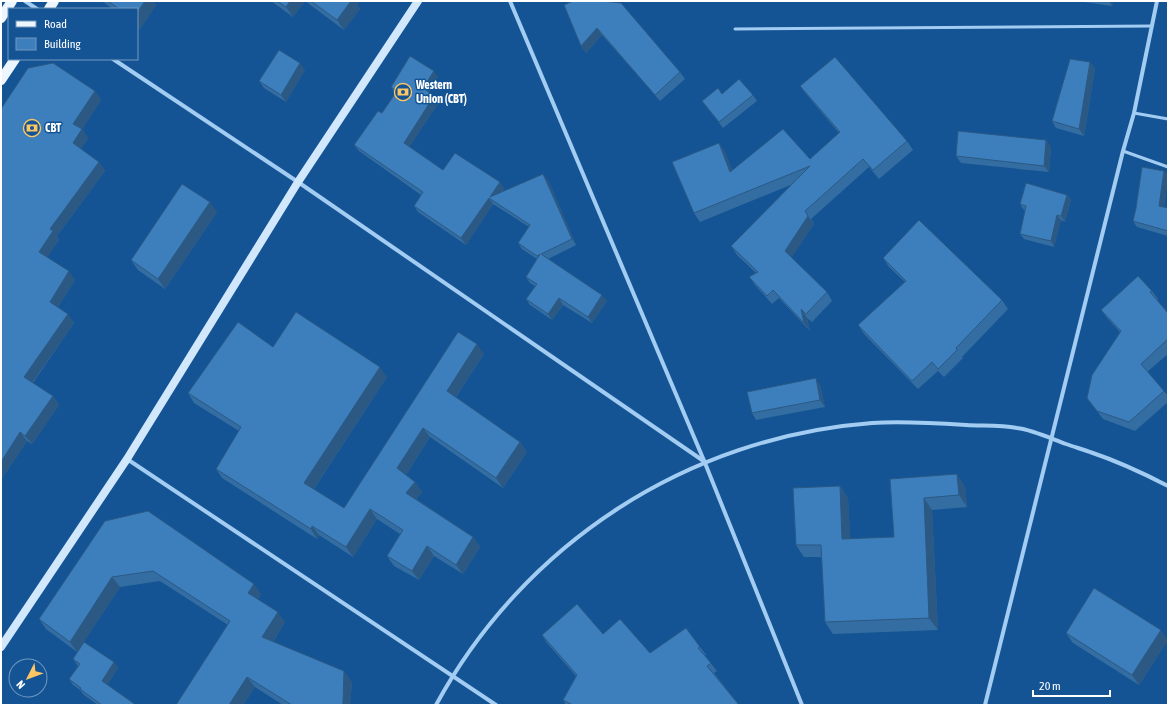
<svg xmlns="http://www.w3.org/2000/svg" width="1169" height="706" font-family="'Asap Condensed',sans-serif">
	<rect width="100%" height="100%" fill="#145494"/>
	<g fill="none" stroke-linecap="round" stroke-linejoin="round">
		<g stroke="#a2ccf2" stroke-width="3">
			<path d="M735 29 1152 26"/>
			<path d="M1134 113 1168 119"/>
			<path d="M1123 151 1168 167"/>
		</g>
		<g stroke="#a2ccf2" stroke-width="4">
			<path d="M25 1 37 9"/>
			<path d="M510 1 705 463 802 705"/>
			<path d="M113 59 298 182 705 462"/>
			<path d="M127 459 496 705"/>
			<path d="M436 705C524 543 688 437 872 423 904 421 935 423 966 425 983 426 1000 425 1017 428 1033 430 1050 438 1066 444 1074 447 1082 449 1090 452 1117 461 1143 473 1168 486"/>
			<path d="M985 705 1123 151 1134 113 1157 1"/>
		</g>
		<path stroke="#d1e7fc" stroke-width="8" d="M1 647 127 459 298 182 418 1"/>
		<g stroke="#edf5ff" stroke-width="10">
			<path d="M49 9 54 1"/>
			<path d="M1 18 12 1"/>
			<path d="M1 80 15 59"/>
		</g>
	</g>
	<g fill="#346da2">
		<path d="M102 1H153L156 5 140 29 137 27V9H113Z"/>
		<path d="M271 1H359L357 5 360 9 344 30 305 1 293 17Z"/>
		<path d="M1077 1H1113L1112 6Z"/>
		<path d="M564 5 680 72 685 79 660 101 602 35 586 53 581 46Z"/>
		<path d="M1090 62 1095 69 1084 136 1056 128 1052 121Z"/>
		<path d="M28 68 95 91 101 100 82 129 88 138 81 149 99 162 105 171 57 236 59 240 47 257 75 280 58 307 74 323 33 383 53 396 59 405 32 444 27 441 1 480Z"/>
		<path d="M305 70 286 102 264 88 259 81Z"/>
		<path d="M438 77 429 92 434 96 439 102 409 147 443 170 500 182 504 188 502 192 548 180 576 245 548 259 607 301 592 323 563 305 552 320 530 305 526 299 535 286 530 283 526 277 537 259 522 249 518 243 529 227 493 204 466 245 418 212 414 206 421 195 359 151 354 145 382 113 395 93 391 87Z"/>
		<path d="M800 86 907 141 913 150 879 179 869 167 811 219 814 224 791 258 827 292 832 301 812 322 807 318 810 331 779 298 772 304 755 285 749 277 756 273 737 255 731 246 793 184 700 222 694 213 719 143 725 152 732 170 810 159 839 133 806 94Z"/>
		<path d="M722 94 753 95 757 101 723 128 702 101Z"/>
		<path d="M1046 140 1051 147 1049 172 961 163 956 156Z"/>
		<path d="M1164 171 1168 176 1164 207 1168 208V236L1137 227 1133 221Z"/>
		<path d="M1067 195 1071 200 1065 222 1061 220 1054 247 1024 239 1020 234 1025 210H1024L1020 204Z"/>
		<path d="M217 212 165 289 138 270 131 260Z"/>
		<path d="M883 258 1002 300 1008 309 962 357 963 358 944 377 938 371 918 389 864 334 858 325 905 282 889 267Z"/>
		<path d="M1152 291 1158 299 1157 300 1168 313V354L1147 372 1164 391 1168 396V402L1135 431 1103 419 1087 398 1120 332 1107 318 1101 310Z"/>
		<path d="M273 347 387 377 314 489 344 508 484 354 456 397 520 442 527 452 503 488 430 437 406 475 415 482 422 492 416 499 473 537 480 547 463 574 434 556 419 580 394 566 387 556 400 534 377 519 353 557 319 535 317 539 222 478 216 469 239 431 194 403 188 393Z"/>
		<path d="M820 385 825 407 756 420 752 413Z"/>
		<path d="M890 479 965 486 967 507 932 510 938 630 833 634 825 622 822 557H804L796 545 840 486 848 498 850 539 894 537Z"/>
		<path d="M105 521 261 594 258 599 285 622 273 642 352 682 350 705H283L255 687 243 705H176L228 625 160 581 120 587 77 652 46 629 39 619Z"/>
		<path d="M686 628 706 655 705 656 717 671 714 673 739 705H566L563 700 576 676 547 643 542 635 603 634 650 653Z"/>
		<path d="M1066 633 1168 640 1139 685 1073 643Z"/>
		<path d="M73 659 114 662 118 668 107 685 136 705H98L84 695 80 690 73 685 69 679 78 666Z"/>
	</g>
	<g fill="#2b5984">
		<path d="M145 1H153L156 5 140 29 137 25V13Z"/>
		<path d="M290 1H305L293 17 286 7Z"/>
		<path d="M351 1H359L357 5 360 9 344 30 337 20Z"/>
		<path d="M1109 1H1113L1112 6Z"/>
		<path d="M597 28 602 35 586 53 581 46Z"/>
		<path d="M1090 62 1095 69 1084 136 1079 129Z"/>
		<path d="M300 63 305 70 286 102 281 95Z"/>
		<path d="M434 71 438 77 427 94 423 88Z"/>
		<path d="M95 91 101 100 80 133 73 124Z"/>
		<path d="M434 96 439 102 408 149 404 143Z"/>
		<path d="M82 129 88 138 79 152 73 143Z"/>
		<path d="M1046 140 1051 147 1049 172 1044 166Z"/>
		<path d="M719 143 725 152 736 180 730 172Z"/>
		<path d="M99 162 105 171 57 236 59 240 45 261 39 252 50 229Z"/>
		<path d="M1164 171 1168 176V179L1163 211 1159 206Z"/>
		<path d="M543 174 548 180 576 245 572 239Z"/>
		<path d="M500 182 504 188 495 202 490 197Z"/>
		<path d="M1067 195 1071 200 1065 222 1061 216Z"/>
		<path d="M489 198 493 204 466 245 461 238Z"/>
		<path d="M210 202 217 212 165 289 158 279Z"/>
		<path d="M1057 215 1061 220 1054 247 1051 241Z"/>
		<path d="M808 216 814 224 790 260 785 251Z"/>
		<path d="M69 271 75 280 56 310 50 302Z"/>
		<path d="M602 295 607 301 592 323 588 317Z"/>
		<path d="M559 298 563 305 552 320 548 314Z"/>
		<path d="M801 309 807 318 810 331 804 323Z"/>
		<path d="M68 314 74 323 30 386 24 377Z"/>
		<path d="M477 344 484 354 453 401 447 391Z"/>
		<path d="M380 367 387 377 311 493 304 483Z"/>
		<path d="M816 378 820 385 825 407 820 400Z"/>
		<path d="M53 396 59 405 32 444 25 436Z"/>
		<path d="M423 428 430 437 404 478 397 468Z"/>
		<path d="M20 432 27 441 1 480V462Z"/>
		<path d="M520 442 527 452 503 488 496 478Z"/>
		<path d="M957 474 965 486 967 507 959 495Z"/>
		<path d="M415 482 422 492 413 503 406 493Z"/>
		<path d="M840 486 848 498 851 551 842 539Z"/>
		<path d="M924 498 932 510 938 630 929 618Z"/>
		<path d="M370 509 377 519 353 557 346 547Z"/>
		<path d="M312 526 319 535 317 539 311 529Z"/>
		<path d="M473 537 480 547 463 574 456 565Z"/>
		<path d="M427 546 434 556 419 580 412 571Z"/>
		<path d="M112 577 120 587 77 652 70 642Z"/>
		<path d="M254 584 261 594 255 603 248 593Z"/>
		<path d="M278 612 285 622 269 648 262 637Z"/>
		<path d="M1161 630 1168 640 1139 685 1132 675Z"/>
		<path d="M114 662 118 668 106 687 102 681Z"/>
		<path d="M344 671 352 682 350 705H342Z"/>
		<path d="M247 677 255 687 243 705H229Z"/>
	</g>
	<g fill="#3d7fbc" stroke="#2b5984">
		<path d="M108 1H145L137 13V9H119Z"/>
		<path d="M277 1H290L286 7Z"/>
		<path d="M311 1H351L337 20Z"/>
		<path d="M573 1H602L621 3 680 72 655 95 597 28 581 46 564 5Z"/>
		<path d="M279 50 300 63 281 95 259 81Z"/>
		<path d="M410 56 434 71 423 88 434 96 404 143 443 170 455 153 500 182 490 197 543 174 572 239 541 254 602 295 588 317 559 298 548 314 526 299 537 284 526 277 540 254 537 256 518 243 530 225 489 198 461 238 414 206 423 192 354 145 378 111 382 113 397 91 391 87Z"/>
		<path d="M835 57 907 141 873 170 863 159 805 211 808 216 785 251 827 292 806 314 801 309 804 323 773 290 767 296 749 277 758 272 731 246 810 166 694 213 672 162 719 143 730 172 783 129 810 159 840 132 800 86Z"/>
		<path d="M1070 59 1090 62 1079 129 1052 121Z"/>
		<path d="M53 63 95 91 73 124 82 129 73 143 99 162 50 229 53 231 39 252 69 271 50 302 68 314 24 377 53 396 25 436 20 432 1 462V109L28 68Z"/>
		<path d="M739 79 753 95 719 122 702 101 718 88 722 94Z"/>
		<path d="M958 131 1046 140 1044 166 956 156Z"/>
		<path d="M1142 167 1164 171 1159 206 1168 208V231L1133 221 1136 208Z"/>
		<path d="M1026 183 1067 195 1061 216 1057 215 1051 241 1020 234 1026 206 1020 204Z"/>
		<path d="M182 184 210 202 158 279 131 260Z"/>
		<path d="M919 220 1002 300 956 348 957 350 938 369 932 362 912 381 858 325 906 281 883 258Z"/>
		<path d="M1138 276 1152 291 1150 292 1168 313V339L1141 364 1164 391 1129 422 1097 411 1087 398 1092 375 1121 331 1101 310Z"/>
		<path d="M296 312 380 367 304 483 344 508 458 332 477 344 447 391 520 442 496 478 423 428 397 468 415 482 406 493 473 537 456 565 427 546 412 571 387 556 403 530 370 509 346 547 312 526 311 529 216 469 241 427 188 393 238 322 273 347Z"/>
		<path d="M816 378 820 400 752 413 747 392Z"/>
		<path d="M957 474 959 495 924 498 929 618 825 622 821 545H796L793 488 840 486 842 539 894 537 890 479Z"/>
		<path d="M148 511 254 584 248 593 278 612 262 637 344 671 343 703 342 705H292L247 677 229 705H176L230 621 153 571 112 577 70 642 39 619 105 521Z"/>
		<path d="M1094 588 1161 630 1132 675 1066 633Z"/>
		<path d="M577 604 603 634 620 619 650 653 686 628 700 647 698 648 711 663 707 666 739 705H573L563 700 577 675 542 635Z"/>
		<path d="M84 642 114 662 102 681 136 705H102L80 689 81 688 69 679 80 664 73 659Z"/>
	</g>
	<defs>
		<g id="bank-ring" transform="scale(0.9)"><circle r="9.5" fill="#145494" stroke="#ffc763" stroke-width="1.5"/><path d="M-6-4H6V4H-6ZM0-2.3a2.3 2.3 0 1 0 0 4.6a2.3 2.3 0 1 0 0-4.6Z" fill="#ffc763"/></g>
	</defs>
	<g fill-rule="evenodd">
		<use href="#bank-ring" x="403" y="92"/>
		<use href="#bank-ring" x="32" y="128"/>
	</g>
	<g text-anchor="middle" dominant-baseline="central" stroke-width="3" stroke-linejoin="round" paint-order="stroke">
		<g font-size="12" font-weight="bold" fill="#fff" stroke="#145494" text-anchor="start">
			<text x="416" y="85">Western<tspan x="416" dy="14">Union (CBT)</tspan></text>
			<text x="45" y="128">CBT</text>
		</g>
	</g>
	<rect width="1169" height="706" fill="none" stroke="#ffffff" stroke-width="4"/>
	<rect x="8" y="8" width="130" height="52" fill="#145494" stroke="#7298bf"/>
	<rect x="16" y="21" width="20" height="6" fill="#edf5ff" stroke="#7298bf"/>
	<text x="44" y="28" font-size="12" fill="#ffffff">Road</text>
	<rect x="16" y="38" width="20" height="12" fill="#3d7fbc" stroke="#7298bf"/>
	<text x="44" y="48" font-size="12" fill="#ffffff">Building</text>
	<g transform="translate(28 678) rotate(228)"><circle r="19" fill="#145494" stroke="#7298bf"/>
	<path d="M0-3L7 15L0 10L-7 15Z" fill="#ffc763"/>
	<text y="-6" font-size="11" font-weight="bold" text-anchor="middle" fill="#ffffff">N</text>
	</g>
	<path d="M1033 690v6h77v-6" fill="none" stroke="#ffffff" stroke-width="2"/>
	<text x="1039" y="690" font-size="12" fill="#ffffff" stroke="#145494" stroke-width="3" paint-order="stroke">20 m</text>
</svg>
